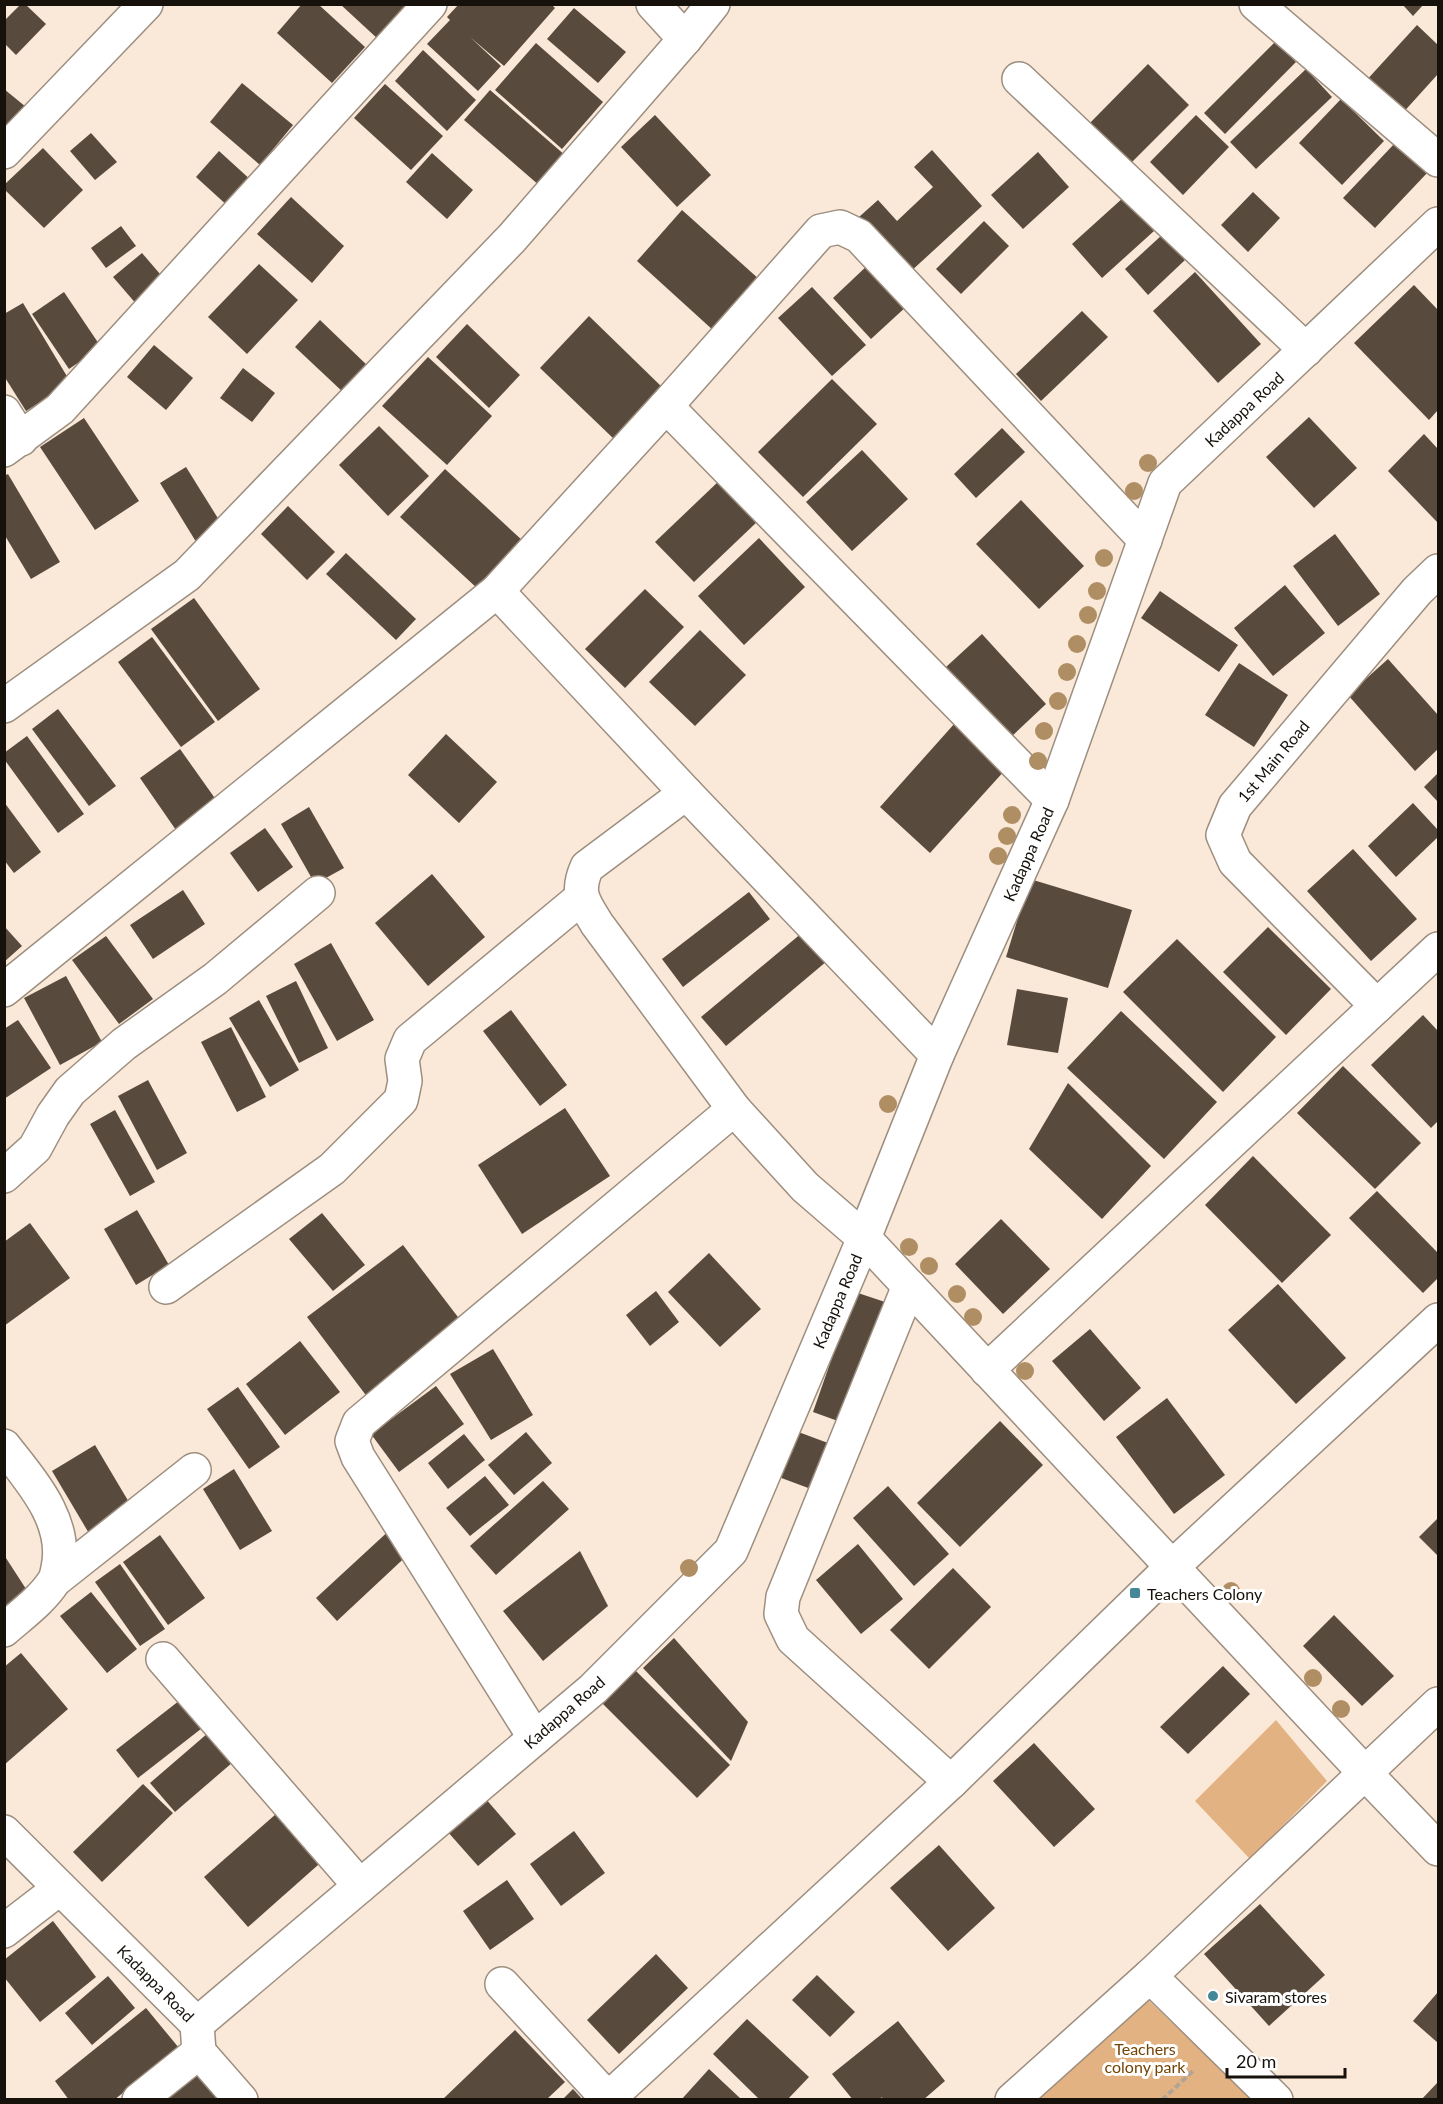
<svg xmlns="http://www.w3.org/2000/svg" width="1443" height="2104" font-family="Lato,sans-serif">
	<rect width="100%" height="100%" fill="#fae9d9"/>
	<g fill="#e3b282">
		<path d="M1276 1720 1327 1781 1250 1859 1195 1801Z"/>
		<path d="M1146 1998 1252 2099 1035 2100Z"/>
	</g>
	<g fill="#584a3d">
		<path d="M302 4H318L365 47 332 83 277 33Z"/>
		<path d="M340 4H410L379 40Z"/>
		<path d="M459 4H551L555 8 504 66 470 37 501 66 478 91 427 44 450 20 447 17Z"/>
		<path d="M1402 4H1424L1413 16Z"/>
		<path d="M20 5H26L46 24 16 55 4 43V21Z"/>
		<path d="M574 8 626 52 598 83 547 39Z"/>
		<path d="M1417 25 1438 45V74L1400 116 1364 83Z"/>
		<path d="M1275 42 1296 62 1225 134 1204 113Z"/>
		<path d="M536 43 603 102 562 149 495 90Z"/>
		<path d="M423 50 476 100 447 131 395 81Z"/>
		<path d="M1148 64 1189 105 1127 167 1086 127Z"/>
		<path d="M1306 69 1332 97 1256 169 1230 142Z"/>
		<path d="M242 83 293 125 260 165 210 122Z"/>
		<path d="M385 84 443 136 411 170 354 118Z"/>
		<path d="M4 89 26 107 4 133Z"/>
		<path d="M490 90 566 156 540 186 464 120Z"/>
		<path d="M1341 99 1384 141 1342 185 1299 143Z"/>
		<path d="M655 115 711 175 677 207 621 147Z"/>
		<path d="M1196 115 1229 147 1183 195 1150 162Z"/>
		<path d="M91 133 117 162 95 180 70 151Z"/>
		<path d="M1396 142 1428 172 1375 228 1343 198Z"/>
		<path d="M43 148 83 190 44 228 4 189V185Z"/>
		<path d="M932 150 982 206 909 273 859 217 878 200 897 221 933 187 914 167Z"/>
		<path d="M219 151 253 182 230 208 196 177Z"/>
		<path d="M1038 152 1069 187 1023 229 991 195Z"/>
		<path d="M432 153 473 190 447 219 406 182Z"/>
		<path d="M1253 192 1280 218 1248 252 1221 225Z"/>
		<path d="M291 197 344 246 312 283 257 234Z"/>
		<path d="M1124 197 1154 231 1102 278 1072 244Z"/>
		<path d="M682 210 760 280 714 331 637 261Z"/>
		<path d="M984 221 1009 246 961 294 936 269Z"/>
		<path d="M121 226 136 246 106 268 91 248Z"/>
		<path d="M1162 235 1185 260 1148 295 1125 269Z"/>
		<path d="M142 253 166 281 138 306 113 277Z"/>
		<path d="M870 263 908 305 871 339 833 298Z"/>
		<path d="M259 264 298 300 247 354 208 317Z"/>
		<path d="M1195 272 1261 344 1218 383 1153 311Z"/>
		<path d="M1414 285 1438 310V410L1429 420 1354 343Z"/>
		<path d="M812 287 866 345 832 376 778 318Z"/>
		<path d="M64 292 101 347 69 369 32 314Z"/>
		<path d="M23 303 71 383 26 411 4 376V314Z"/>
		<path d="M1082 311 1108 337 1041 401 1016 374Z"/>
		<path d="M589 316 664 389 615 440 540 368Z"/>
		<path d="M320 320 370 368 345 394 295 347Z"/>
		<path d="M467 324 520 375 489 408 436 357Z"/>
		<path d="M154 345 193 378 166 410 127 377Z"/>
		<path d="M428 357 492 416 447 465 382 406Z"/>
		<path d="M243 368 275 393 252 422 220 398Z"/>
		<path d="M832 379 877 424 803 497 758 452Z"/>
		<path d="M1309 417 1357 468 1314 508 1266 457Z"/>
		<path d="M84 418 139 501 95 530 40 447Z"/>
		<path d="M379 426 429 476 388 516 339 465Z"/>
		<path d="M1002 428 1025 452 976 498 954 474Z"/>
		<path d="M1424 434 1438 449V523L1388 471Z"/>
		<path d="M862 450 908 499 852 551 806 502Z"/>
		<path d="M186 467 224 528 198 545 160 483Z"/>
		<path d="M445 469 523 541 478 589 400 517Z"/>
		<path d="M8 474 60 562 31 579 4 534V476Z"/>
		<path d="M721 479 759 520 694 582 655 542Z"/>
		<path d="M1021 500 1084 566 1039 609 976 544Z"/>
		<path d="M288 506 335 552 307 580 261 534Z"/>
		<path d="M1335 534 1380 594 1338 626 1293 566Z"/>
		<path d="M759 538 805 587 744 645 698 596Z"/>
		<path d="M346 553 416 619 396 640 326 574Z"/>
		<path d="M1285 585 1325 633 1273 676 1234 628Z"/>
		<path d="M645 589 684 627 625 688 585 649Z"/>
		<path d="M1160 591 1238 645 1219 672 1141 618Z"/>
		<path d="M194 598 260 689 218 721 151 629Z"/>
		<path d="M700 630 746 675 695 726 649 682Z"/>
		<path d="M982 634 1046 704 1010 738 946 667Z"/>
		<path d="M152 637 215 722 181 747 118 662Z"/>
		<path d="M1388 659 1438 715V749L1415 771 1348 695Z"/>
		<path d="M1239 663 1288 695 1254 747 1205 715Z"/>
		<path d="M58 709 116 786 89 806 32 729Z"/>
		<path d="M955 723 1006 769 930 853 880 807Z"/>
		<path d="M446 734 497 782 459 823 408 775Z"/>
		<path d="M27 736 84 814 58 833 4 759V753Z"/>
		<path d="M180 749 219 804 178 833 140 778Z"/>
		<path d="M1438 773V802L1424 787Z"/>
		<path d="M4 802 41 852 14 873 4 860Z"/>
		<path d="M1413 803 1438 830V837L1396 877 1368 846Z"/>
		<path d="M309 807 344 868 315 884 281 824Z"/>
		<path d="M265 828 293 867 258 892 230 853Z"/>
		<path d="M1353 849 1417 919 1371 961 1307 891Z"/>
		<path d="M432 874 485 937 428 986 375 923Z"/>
		<path d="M1030 879 1132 910 1108 988 1006 957Z"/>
		<path d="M183 890 205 924 153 959 130 925Z"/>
		<path d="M749 892 770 919 683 987 662 959Z"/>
		<path d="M4 926 22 946 4 962Z"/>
		<path d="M1268 927 1331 989 1286 1035 1223 972Z"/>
		<path d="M803 932 827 961 726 1046 701 1017Z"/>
		<path d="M106 936 153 999 119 1024 72 960Z"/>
		<path d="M1177 939 1276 1037 1223 1092 1123 992Z"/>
		<path d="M331 943 374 1020 337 1041 294 964Z"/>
		<path d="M66 976 102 1042 60 1065 24 998Z"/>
		<path d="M296 981 328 1048 299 1063 266 996Z"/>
		<path d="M1017 989 1068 998 1058 1053 1007 1045Z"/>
		<path d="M259 1000 299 1070 270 1087 229 1018Z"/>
		<path d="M511 1010 567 1085 540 1106 483 1031Z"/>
		<path d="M1121 1011 1217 1102 1164 1159 1067 1068Z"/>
		<path d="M1423 1015 1438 1031V1121L1431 1128 1371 1065Z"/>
		<path d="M18 1020 51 1068 4 1099V1029Z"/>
		<path d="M231 1027 266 1097 237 1112 201 1042Z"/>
		<path d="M1343 1066 1421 1143 1375 1189 1297 1113Z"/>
		<path d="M148 1080 187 1153 157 1170 118 1096Z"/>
		<path d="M1068 1083 1151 1166 1102 1219 1029 1149Z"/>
		<path d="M565 1108 610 1176 522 1234 478 1165Z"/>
		<path d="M115 1110 155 1182 130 1196 90 1124Z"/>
		<path d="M1253 1156 1331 1235 1282 1283 1205 1205Z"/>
		<path d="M1377 1191 1438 1253V1278L1423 1293 1349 1218Z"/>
		<path d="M137 1210 169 1265 136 1285 104 1229Z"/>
		<path d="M322 1213 365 1265 333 1291 289 1239Z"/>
		<path d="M1001 1219 1050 1269 1003 1314 955 1264Z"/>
		<path d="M30 1223 70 1278 4 1326V1242Z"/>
		<path d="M403 1245 464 1325 368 1398 307 1317Z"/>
		<path d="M709 1253 761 1309 720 1347 668 1292Z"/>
		<path d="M1278 1284 1346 1358 1296 1404 1228 1330Z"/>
		<path d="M656 1291 679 1322 650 1346 626 1315Z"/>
		<path d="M855 1292 891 1304 849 1425 813 1412Z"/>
		<path d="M1090 1329 1141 1388 1104 1421 1052 1361Z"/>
		<path d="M300 1341 340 1392 285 1435 246 1384Z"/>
		<path d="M493 1349 533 1415 491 1440 450 1374Z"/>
		<path d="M436 1386 464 1424 399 1472 371 1434Z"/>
		<path d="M238 1387 280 1447 249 1469 207 1409Z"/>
		<path d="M1167 1398 1225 1475 1174 1514 1116 1437Z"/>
		<path d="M1000 1421 1043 1465 960 1547 917 1503Z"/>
		<path d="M785 1427 836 1446 819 1492 768 1473Z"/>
		<path d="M526 1432 552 1463 514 1495 488 1465Z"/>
		<path d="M464 1434 485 1460 448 1489 428 1463Z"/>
		<path d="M95 1445 133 1509 90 1535 52 1471Z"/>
		<path d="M234 1469 272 1531 240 1550 203 1489Z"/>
		<path d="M485 1476 509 1505 470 1536 446 1508Z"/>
		<path d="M543 1481 569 1509 496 1575 470 1546Z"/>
		<path d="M888 1486 949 1554 914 1586 853 1518Z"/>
		<path d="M1438 1518V1556L1419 1537Z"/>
		<path d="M393 1527 414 1549 337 1621 316 1598Z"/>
		<path d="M160 1535 205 1598 168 1625 123 1562Z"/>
		<path d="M858 1544 903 1599 861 1634 816 1580Z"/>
		<path d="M580 1551 608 1606 543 1661 503 1611Z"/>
		<path d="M4 1555 28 1592 4 1608Z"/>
		<path d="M120 1564 165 1629 140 1646 95 1582Z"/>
		<path d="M953 1568 991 1607 929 1669 890 1630Z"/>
		<path d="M91 1592 137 1649 107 1673 60 1616Z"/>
		<path d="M1334 1615 1394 1676 1362 1706 1303 1646Z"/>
		<path d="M674 1638 748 1722 731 1761 643 1668Z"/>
		<path d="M21 1653 68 1709 4 1765V1667Z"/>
		<path d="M1223 1666 1250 1694 1188 1754 1160 1727Z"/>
		<path d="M634 1669 730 1765 697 1798 601 1702Z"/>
		<path d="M184 1697 206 1725 138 1778 116 1750Z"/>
		<path d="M215 1727 240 1756 175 1812 150 1783Z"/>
		<path d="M1034 1743 1095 1809 1054 1847 993 1781Z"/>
		<path d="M143 1784 173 1813 102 1882 73 1852Z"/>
		<path d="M485 1798 516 1834 478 1866 447 1831Z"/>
		<path d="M284 1807 327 1857 248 1927 204 1877Z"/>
		<path d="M574 1831 605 1873 561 1906 530 1864Z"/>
		<path d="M939 1845 995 1908 948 1951 890 1888Z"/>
		<path d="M507 1880 534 1919 490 1950 463 1911Z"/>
		<path d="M1260 1904 1325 1975 1269 2026 1204 1954Z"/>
		<path d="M53 1921 96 1977 40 2022 4 1977V1960Z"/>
		<path d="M656 1954 688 1988 619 2054 587 2020Z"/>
		<path d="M817 1975 855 2012 830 2037 792 2000Z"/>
		<path d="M108 1976 135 2008 92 2045 65 2013Z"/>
		<path d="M1438 1992V2043L1413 2021Z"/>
		<path d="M146 2008 179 2048 114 2100H69L55 2081Z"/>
		<path d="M747 2019 809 2077 787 2100H760L713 2054Z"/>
		<path d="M898 2021 945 2081 923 2100H883L882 2097 879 2100H853L832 2074Z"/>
		<path d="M515 2030 565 2082 546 2100H442Z"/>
		<path d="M208 2065 235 2100H164Z"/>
		<path d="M709 2069 742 2100H681Z"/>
		<path d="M1438 2082V2100H1421Z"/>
		<path d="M573 2089 583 2100H562Z"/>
	</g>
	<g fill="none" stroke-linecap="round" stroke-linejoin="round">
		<g stroke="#9d8e7f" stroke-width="36">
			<g id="minor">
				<path d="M653 4 685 39"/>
				<path d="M1256 4 1438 160"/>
				<path d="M1019 79 1306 350"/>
				<path d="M4 152 146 4"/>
				<path d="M666 406 1052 800"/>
				<path d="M4 412 21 439"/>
				<path d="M4 450 60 409 430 4"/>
				<path d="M497 591 686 793 937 1055"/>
				<path d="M4 706 187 575 512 238 685 39 713 4"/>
				<path d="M686 793 587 867C575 894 584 902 597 924L734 1109 805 1187 864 1238"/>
				<path d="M4 990 497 591 666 406 821 231 840 227 859 236 1145 540"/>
				<path d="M1377 1006 1235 862 1223 835 1235 806 1417 591 1438 571"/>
				<path d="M4 1176 35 1148 53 1115 70 1091 124 1044 215 979 318 893"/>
				<path d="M909 1286 783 1597 781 1614 793 1639 951 1782"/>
				<path d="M166 1287 332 1169 401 1100 405 1081 402 1059 410 1040 581 898"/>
				<path d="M987 1370 1438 949"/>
				<path d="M4 1446C31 1481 68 1521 58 1568 57 1573 56 1578 54 1581 42 1600 21 1615 4 1630"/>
				<path d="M55 1580 194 1470"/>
				<path d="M163 1659 360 1886"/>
				<path d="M535 1738 358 1457 352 1441 359 1423 734 1109"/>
				<path d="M4 1931 60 1888"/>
				<path d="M1150 1976 1276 2100"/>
				<path d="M502 1984 609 2100"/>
				<path d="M199 2052 241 2100"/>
				<path d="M608 2099 951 1782 1172 1567 1438 1320"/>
				<path d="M139 2100 199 2052 197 2024"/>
				<path d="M1012 2100 1150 1976 1438 1704"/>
			</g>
		</g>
		<g stroke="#9d8e7f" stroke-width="36">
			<g id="major">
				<path d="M864 1238 1365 1773 1438 1849"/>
				<path d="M4 1832 197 2024 593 1689 731 1551 864 1238 937 1055 1052 800 1165 483 1438 224"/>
			</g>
		</g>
		<path stroke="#b1a497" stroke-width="4" stroke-dasharray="6 3" stroke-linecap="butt" d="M1162 2100 1194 2070"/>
		<use href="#minor" stroke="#fff" stroke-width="33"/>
		<use href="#major" stroke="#fff" stroke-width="33"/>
	</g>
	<g fill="#b08e64">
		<circle cx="1148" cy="463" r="9"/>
		<circle cx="1134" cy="491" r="9"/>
		<circle cx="1104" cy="558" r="9"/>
		<circle cx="1097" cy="591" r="9"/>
		<circle cx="1088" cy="615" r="9"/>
		<circle cx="1077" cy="644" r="9"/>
		<circle cx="1067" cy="672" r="9"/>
		<circle cx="1058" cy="701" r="9"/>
		<circle cx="1044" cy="731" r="9"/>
		<circle cx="1038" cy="761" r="9"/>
		<circle cx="1012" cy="815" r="9"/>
		<circle cx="1007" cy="836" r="9"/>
		<circle cx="998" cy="856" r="9"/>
		<circle cx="888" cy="1104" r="9"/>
		<circle cx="909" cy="1247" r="9"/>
		<circle cx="929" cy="1266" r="9"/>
		<circle cx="957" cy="1294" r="9"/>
		<circle cx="973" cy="1317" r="9"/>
		<circle cx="1025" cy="1371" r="9"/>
		<circle cx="689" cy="1568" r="9"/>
		<circle cx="1231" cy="1591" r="9"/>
		<circle cx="1313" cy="1678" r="9"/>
		<circle cx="1341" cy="1709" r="9"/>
	</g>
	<g fill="#448897" stroke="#fff" stroke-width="2">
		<rect x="1129" y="1587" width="12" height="12" rx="3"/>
		<circle cx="1213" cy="1996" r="6"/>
	</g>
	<g text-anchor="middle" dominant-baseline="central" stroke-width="6" stroke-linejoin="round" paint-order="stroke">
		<g font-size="16" fill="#16110b" stroke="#fff">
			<text transform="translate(1244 409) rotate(-43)">Kadappa Road</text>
			<text transform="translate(1273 761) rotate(-50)">1st Main Road</text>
			<text transform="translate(1028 854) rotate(-66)">Kadappa Road</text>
			<text transform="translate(837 1301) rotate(-67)">Kadappa Road</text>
			<text transform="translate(564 1712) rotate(-41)">Kadappa Road</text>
			<text transform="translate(156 1983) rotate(45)">Kadappa Road</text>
		</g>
		<g font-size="16" fill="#16110b" stroke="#fff" text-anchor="start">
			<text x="1147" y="1593">Teachers Colony</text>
			<text x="1225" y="1996">Sivaram stores</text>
		</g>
		<g font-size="16" fill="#734404" stroke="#fff">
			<text x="1145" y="2048">Teachers<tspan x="1145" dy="18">colony park</tspan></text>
		</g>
	</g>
	<rect width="1443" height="2104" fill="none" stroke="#16110b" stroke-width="12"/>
	<path d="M1227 2068v9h118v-9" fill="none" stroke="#16110b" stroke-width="3"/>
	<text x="1236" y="2068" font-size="18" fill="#16110b" stroke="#ffffff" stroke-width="4.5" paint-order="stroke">20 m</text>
</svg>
